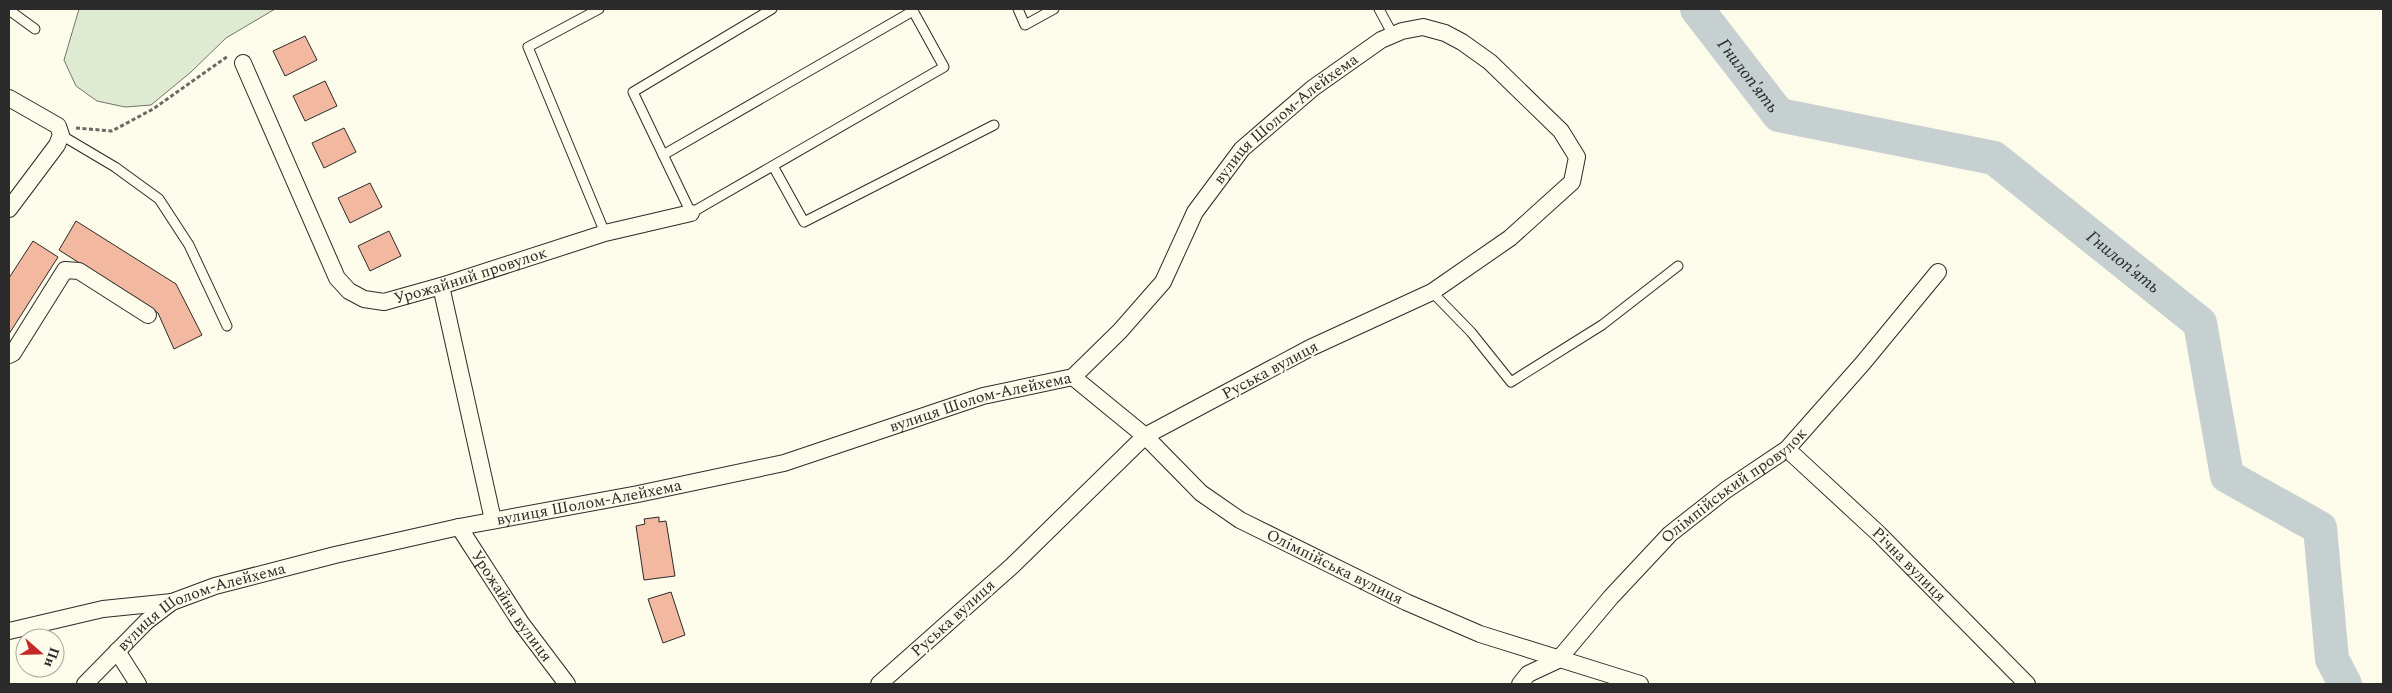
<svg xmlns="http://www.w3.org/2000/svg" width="2392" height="693" font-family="Spectral,serif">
	<rect width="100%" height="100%" fill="#fdfbea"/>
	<path fill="#deebd1" stroke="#74746e" d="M79 9H275L226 38 191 72 151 105 125 107 97 101 76 86 64 60Z"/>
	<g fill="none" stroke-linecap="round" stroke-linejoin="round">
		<path stroke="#c7d0d0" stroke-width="34" id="s1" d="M1697 9 1779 115 1994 158 2200 323 2227 476 2320 528 2332 659 2345 684"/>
	</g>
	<g fill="#f2b8a0" stroke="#2b2b2b">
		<path d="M305 36 317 60 285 76 273 51Z"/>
		<path d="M325 81 337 106 305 121 293 96Z"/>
		<path d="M344 128 356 152 324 168 312 143Z"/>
		<path d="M370 183 382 207 350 223 338 198Z"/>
		<path d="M76 221 176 284 202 335 174 349 158 313 59 250Z"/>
		<path d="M389 231 401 256 370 271 358 246Z"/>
		<path d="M33 241 58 257 9 334V278Z"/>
		<path d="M659 517V522L666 521 675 576 644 580 636 526 645 524 644 519Z"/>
		<path d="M671 592 685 635 663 643 648 599Z"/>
	</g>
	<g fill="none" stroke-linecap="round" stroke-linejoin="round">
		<g stroke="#2b2b2b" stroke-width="11">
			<g id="service">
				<path d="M599 9 528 47 605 233"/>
				<path d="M772 9 633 92 691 213 944 67 912 9"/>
				<path d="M1018 9 1025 25 1054 9"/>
				<path d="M1379 9 1393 35"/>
				<path d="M9 10 35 29"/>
				<path d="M61 135 115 167 159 199 189 245 227 326"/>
				<path d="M663 155 913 11"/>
				<path d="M773 166 804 222 994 125"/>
				<path d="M1432 292 1471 332 1511 382 1602 325 1678 266"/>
			</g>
		</g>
		<g stroke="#2b2b2b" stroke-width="18">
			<g id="minor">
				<path id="s2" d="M243 63 337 278 349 291 364 299 384 302 441 286 605 233 691 213"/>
				<path d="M9 98 58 126 61 135 57 145 9 209"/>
				<path d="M441 286 493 520"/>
				<path d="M9 355 13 353 65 270 79 271 148 315"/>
				<path id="s3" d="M1073 377 1145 436 1201 493 1240 520 1406 602 1480 634 1640 684"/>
				<path id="s4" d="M1787 449 1879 534 2027 684"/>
				<path id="s5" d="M459 527 521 623 567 684"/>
				<path d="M9 631 103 609 172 602"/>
				<path d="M117 651 138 684"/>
				<path id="s6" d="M85 684 147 621 172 602 215 586 335 555 459 527 638 494 784 463 983 396 1073 377 1120 331 1163 282 1195 212 1242 149 1313 88 1381 40 1402 31 1423 27 1445 33 1462 42 1490 62 1561 131 1577 157 1572 182 1510 238 1432 292 1310 348 1145 436 1012 566 879 684"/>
				<path id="s7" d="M1520 684 1528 674 1558 660 1611 597 1670 534 1726 490 1787 449 1863 363 1938 272"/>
			</g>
		</g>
		<path stroke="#6a6964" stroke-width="3" stroke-dasharray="4 2.5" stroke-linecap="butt" d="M76 128 112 131 153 109 228 56"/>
		<use href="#service" stroke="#fdfbea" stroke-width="9"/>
		<use href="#minor" stroke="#fdfbea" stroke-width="16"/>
	</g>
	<g text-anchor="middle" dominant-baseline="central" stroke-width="4" stroke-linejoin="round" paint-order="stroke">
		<g font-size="16" fill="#2b2b2b" stroke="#fdfbea">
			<text stroke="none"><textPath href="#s6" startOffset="1389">вулиця Шолом-Алейхема</textPath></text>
			<text stroke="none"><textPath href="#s2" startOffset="380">Урожайний провулок</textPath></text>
			<text transform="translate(1270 370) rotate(-28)">Руська вулиця</text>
			<text stroke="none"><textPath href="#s6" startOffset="954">вулиця Шолом-Алейхема</textPath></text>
			<text stroke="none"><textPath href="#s7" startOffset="295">Олімпійський провулок</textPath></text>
			<text stroke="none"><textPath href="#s6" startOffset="549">вулиця Шолом-Алейхема</textPath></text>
			<text stroke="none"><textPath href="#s4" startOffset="168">Річна вулиця</textPath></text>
			<text stroke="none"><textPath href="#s3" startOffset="326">Олімпійська вулиця</textPath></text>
			<text stroke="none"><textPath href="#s5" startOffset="95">Урожайна вулиця</textPath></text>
			<text stroke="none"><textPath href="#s6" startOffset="144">вулиця Шолом-Алейхема</textPath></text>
			<text transform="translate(953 618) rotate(-42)">Руська вулиця</text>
		</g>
		<g font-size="18" font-style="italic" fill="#2b2b2b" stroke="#fdfbea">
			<text stroke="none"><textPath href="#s1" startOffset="84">Гнилоп'ять</textPath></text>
			<text stroke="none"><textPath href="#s1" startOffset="519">Гнилоп'ять</textPath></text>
		</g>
	</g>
	<rect width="2392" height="693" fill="none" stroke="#2b2b2b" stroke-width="20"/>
	<g transform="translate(40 653) rotate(110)"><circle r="24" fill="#fdfbea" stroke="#a9a89e"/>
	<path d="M0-4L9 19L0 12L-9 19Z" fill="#c62828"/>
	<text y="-8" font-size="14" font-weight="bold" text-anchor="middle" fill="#2b2b2b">Пн</text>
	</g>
</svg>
